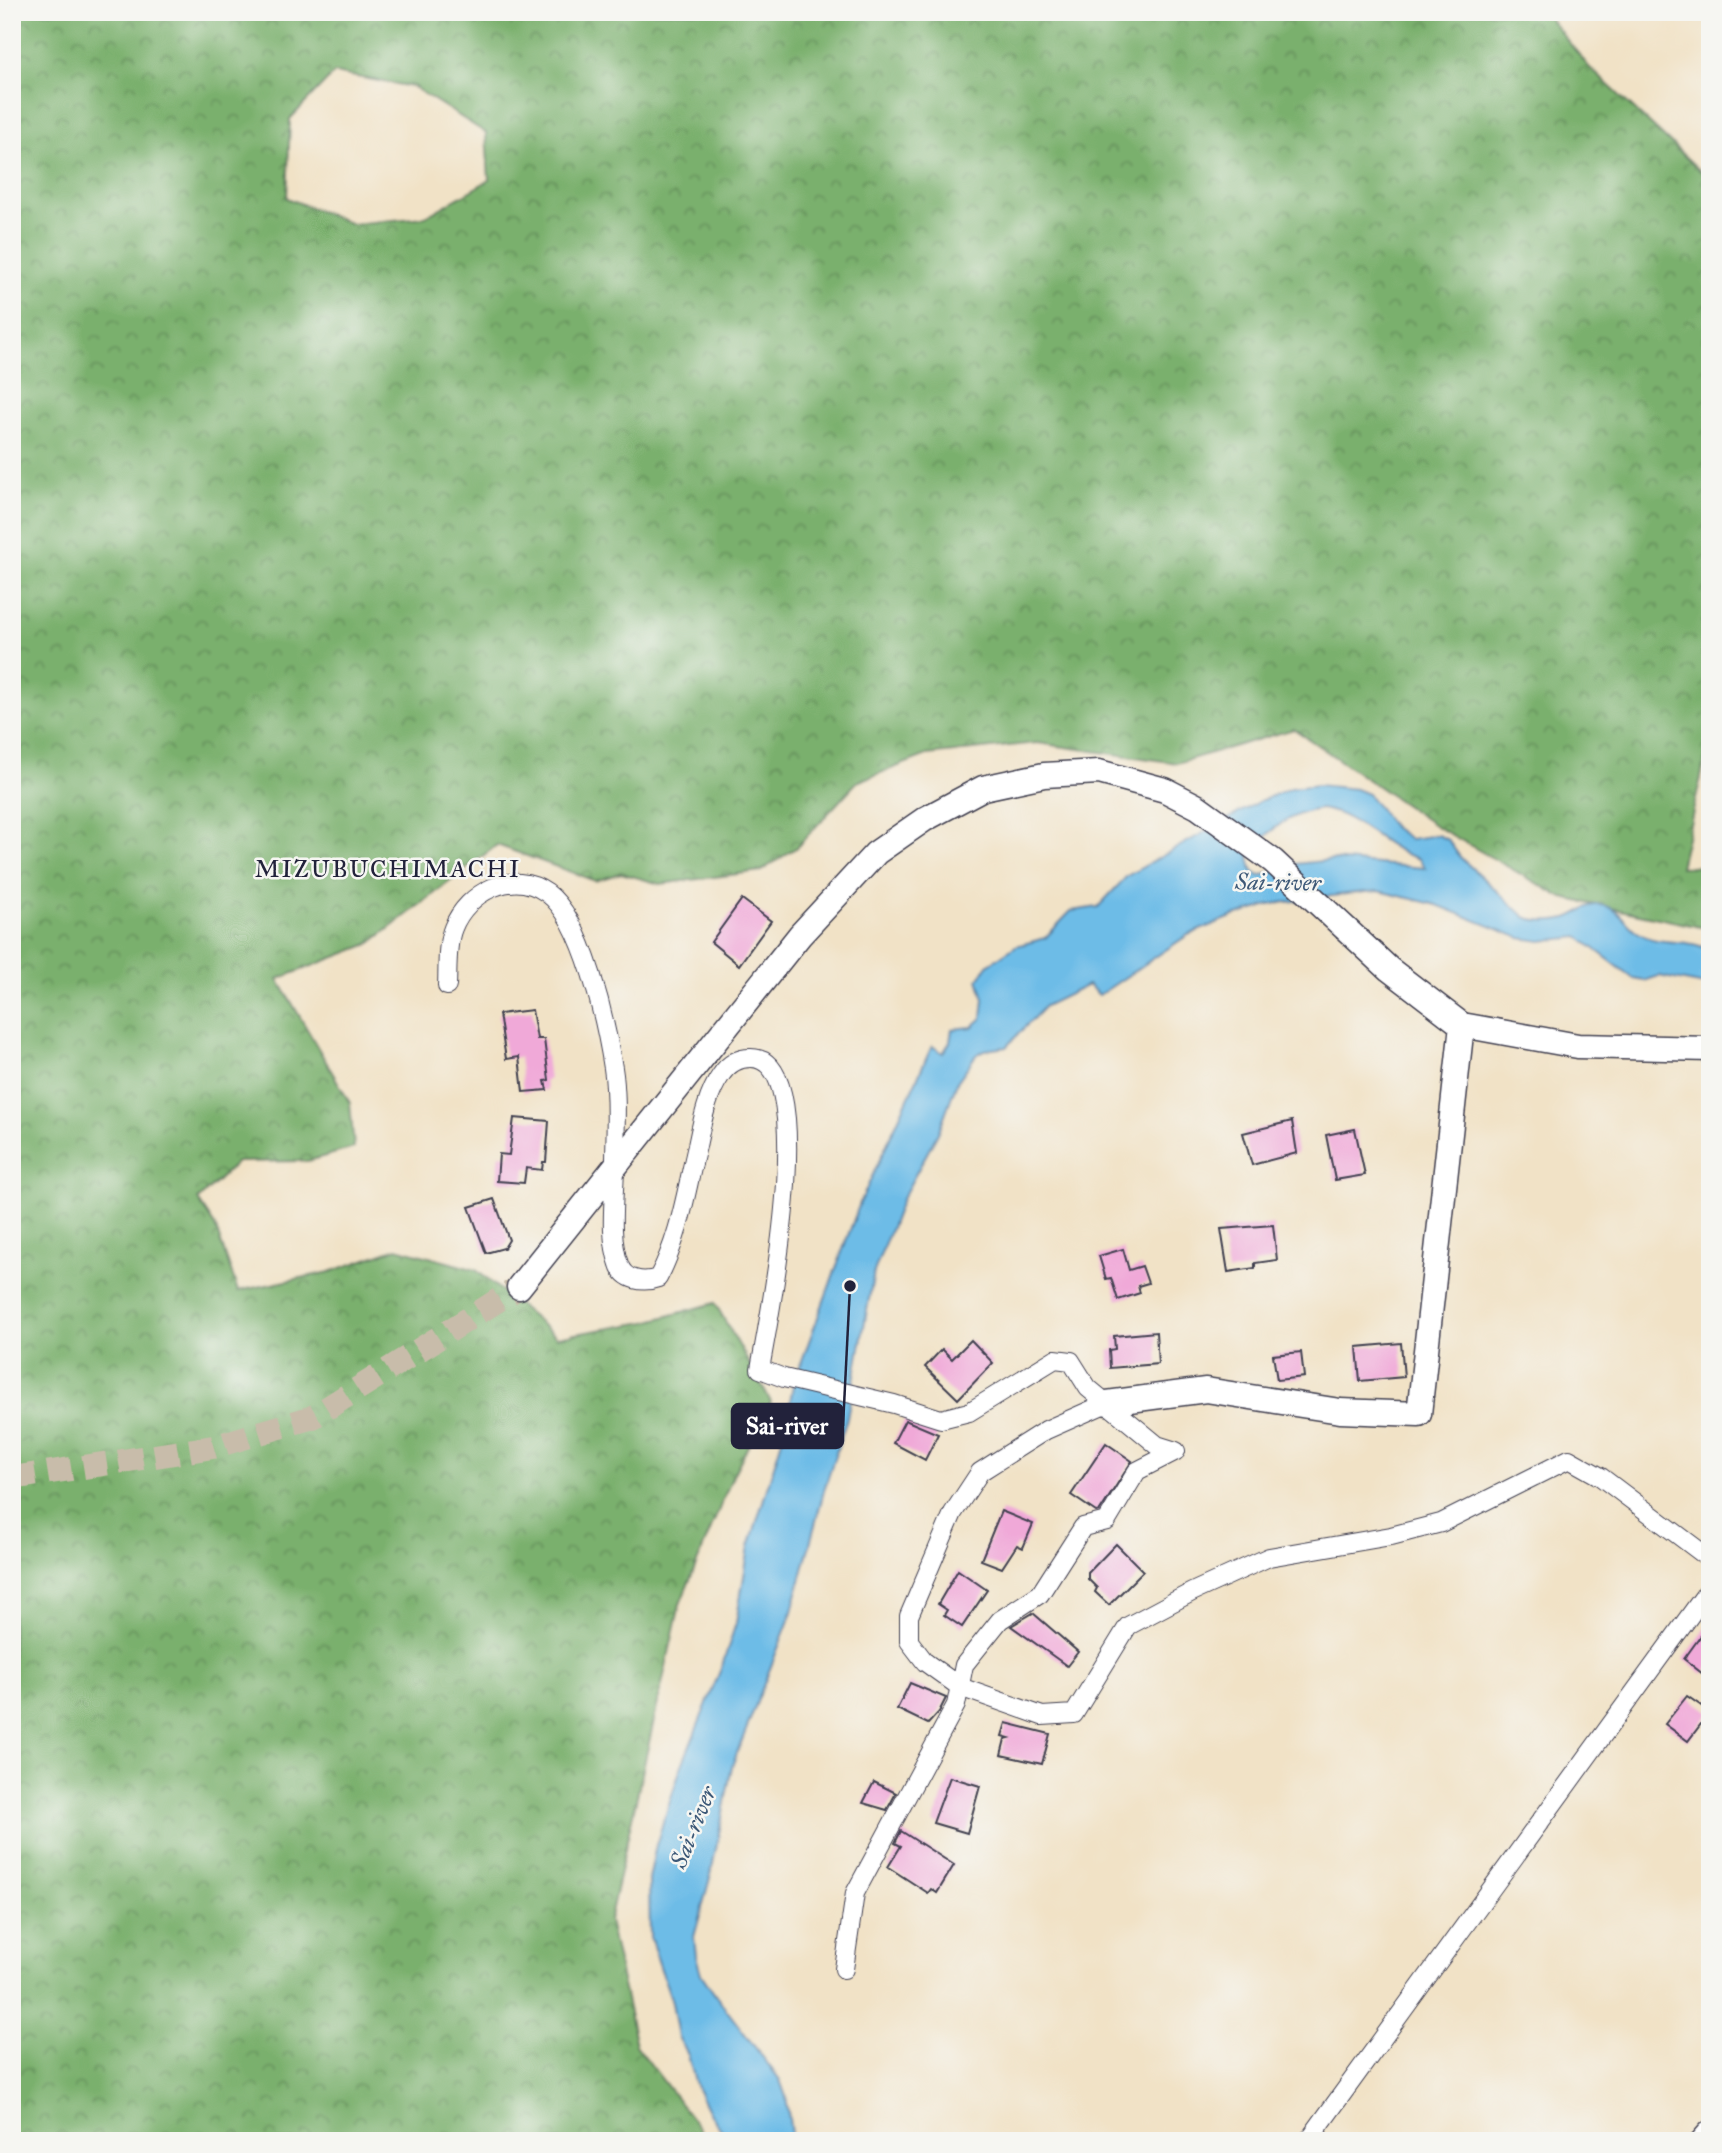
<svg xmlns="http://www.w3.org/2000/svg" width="1722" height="2153" font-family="'IM FELL Great Primer',serif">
	<defs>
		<pattern id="forest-crowns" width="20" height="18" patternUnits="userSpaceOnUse" patternTransform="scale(1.75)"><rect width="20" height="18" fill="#7ab06d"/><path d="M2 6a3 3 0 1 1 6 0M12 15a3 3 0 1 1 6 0" fill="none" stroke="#648f5b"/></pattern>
	</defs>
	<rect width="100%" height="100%" fill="#f6f6f2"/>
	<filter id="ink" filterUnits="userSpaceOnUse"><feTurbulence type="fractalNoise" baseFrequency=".0143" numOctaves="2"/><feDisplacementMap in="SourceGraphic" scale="14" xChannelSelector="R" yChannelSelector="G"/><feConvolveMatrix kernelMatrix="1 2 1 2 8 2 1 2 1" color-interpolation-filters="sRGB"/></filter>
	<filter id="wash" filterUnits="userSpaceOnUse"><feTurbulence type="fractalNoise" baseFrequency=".00686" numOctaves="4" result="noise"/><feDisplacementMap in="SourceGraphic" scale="28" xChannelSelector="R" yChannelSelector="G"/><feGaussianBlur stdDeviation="1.57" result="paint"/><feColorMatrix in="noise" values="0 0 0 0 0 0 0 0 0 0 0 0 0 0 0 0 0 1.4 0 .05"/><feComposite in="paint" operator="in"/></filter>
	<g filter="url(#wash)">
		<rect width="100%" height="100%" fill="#f1e2c6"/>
		<path fill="url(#forest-crowns)" stroke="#4e6954" stroke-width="2" fill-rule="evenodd" d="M12 12H1544L1589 67 1710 180V739L1680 867 1710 866V929L1563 898 1434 825 1294 729 1177 763 1037 743 927 755 857 782 797 847 761 871 660 884 621 873 595 881 497 845 369 944 278 979 350 1103 354 1148 308 1161 237 1162 198 1200 215 1226 238 1291 330 1272 397 1248 476 1270 557 1337 646 1322 715 1303 771 1402 734 1473 680 1604 609 1921 636 2045 699 2128 705 2141H12ZM334 73 413 87 486 133 489 180 425 217 352 224 287 198 290 119Z"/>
		<path fill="#6dbce7" stroke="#486f91" stroke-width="2" fill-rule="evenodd" d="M1318 785 1356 789 1368 794 1393 827 1410 839 1438 835 1448 840 1460 857 1525 917C1536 922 1554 921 1567 918 1579 915 1587 903 1601 905 1620 907 1625 925 1639 933 1662 948 1688 936 1710 951V986L1659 976 1644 981 1634 979 1579 937 1541 941 1520 938 1437 905 1379 891 1354 893 1272 904 1234 916 1188 935 1099 995 1088 985 1045 1006 1006 1047 985 1050 976 1055 957 1082 938 1133 902 1199 874 1272 847 1418 825 1487 791 1615 732 1766 711 1874 694 1937 696 1956 701 1974 716 1996 780 2080 786 2097 792 2141H730L710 2115 697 2089 688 2055 678 2037 672 2002 650 1937 649 1879 656 1845 680 1770 722 1666 736 1623 749 1547 785 1430 793 1385 860 1203 932 1046 943 1053 950 1042 952 1029 972 1027 982 1018 984 999 978 979 989 964 1016 946 1045 938 1071 911 1098 907 1127 876 1260 801 1291 788ZM1321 809C1360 815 1383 849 1419 859L1425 868 1332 860 1295 864 1259 876 1252 870 1249 857C1266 831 1288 813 1321 809Z"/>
		<g id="blocks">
			<g fill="#f0a9d8">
				<path d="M742 899 771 921 739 965 711 942Z"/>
				<path d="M532 1010 537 1039H544L549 1080 545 1081 547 1090 523 1092 519 1057 506 1059 499 1014Z"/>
				<path d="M514 1118 549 1121 546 1162H543L542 1170 526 1168 524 1183 497 1181 499 1154 509 1155Z"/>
				<path d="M1292 1121 1297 1153 1252 1165 1243 1133Z"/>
				<path d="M1355 1129 1365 1175 1335 1180 1326 1135Z"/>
				<path d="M494 1199 509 1240 504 1248 486 1253 469 1207Z"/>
				<path d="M1273 1225 1277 1260 1255 1263V1268L1228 1272 1221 1229Z"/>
				<path d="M1123 1249 1129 1270 1142 1266 1148 1283 1138 1286 1140 1293 1118 1300 1111 1278 1106 1279 1099 1256Z"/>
				<path d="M1156 1332 1158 1364 1110 1368 1109 1350 1115 1349 1114 1336Z"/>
				<path d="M971 1340 993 1363 958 1399 925 1367 942 1349 952 1359Z"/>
				<path d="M1401 1343 1404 1377 1360 1381 1357 1347Z"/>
				<path d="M1301 1352 1304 1377 1277 1380 1273 1355Z"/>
				<path d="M905 1420 938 1434 925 1460 893 1443Z"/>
				<path d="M1106 1443 1132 1461 1100 1511 1096 1512 1071 1495Z"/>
				<path d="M1001 1511 1033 1524 1023 1548 1017 1545 1002 1568 981 1560Z"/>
				<path d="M1116 1544 1143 1571 1109 1605 1095 1592 1097 1588 1088 1579V1573Z"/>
				<path d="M958 1570 987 1590 962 1627 944 1615 947 1610 938 1604Z"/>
				<path d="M1033 1613 1078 1652 1067 1666 1011 1626Z"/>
				<path d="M1710 1623V1665L1703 1674 1684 1659Z"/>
				<path d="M910 1683 946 1698 939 1712 928 1724 897 1709Z"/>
				<path d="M1687 1696 1710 1712 1688 1741 1665 1724Z"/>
				<path d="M1006 1723 1050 1734 1042 1764 1001 1755 1005 1739 1009 1738 1002 1736Z"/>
				<path d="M950 1777 980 1786 967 1833 933 1823Z"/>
				<path d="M874 1782 896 1793 887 1810 863 1803Z"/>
				<path d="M901 1831 954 1865 937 1893 931 1889 928 1893 888 1867 901 1846 895 1843Z"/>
			</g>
		</g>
	</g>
	<g filter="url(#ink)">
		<use href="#blocks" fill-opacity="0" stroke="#413f50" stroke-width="2"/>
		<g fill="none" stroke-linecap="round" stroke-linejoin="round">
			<path stroke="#c8bcaa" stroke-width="24" stroke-dasharray="24 12" stroke-linecap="butt" d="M12 1478 213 1447 313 1417 519 1287"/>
			<g stroke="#413f50" stroke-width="20">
				<g id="street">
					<path d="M447 986C448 969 446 945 453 928 467 892 513 868 547 893 584 920 606 1023 613 1068 618 1099 615 1133 615 1164 615 1195 608 1234 619 1264 624 1281 644 1283 658 1278 680 1237 686 1191 697 1146 702 1122 707 1095 721 1075 728 1064 738 1058 751 1058 822 1058 768 1323 760 1369L784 1378 894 1404 941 1419 969 1412 1055 1359 1071 1361 1088 1388 1157 1445 1176 1451 1137 1471 1107 1521 1083 1527 1040 1594 1000 1620 964 1665 956 1705 855 1893 844 1969"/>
					<path d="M1107 1403 1046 1430 980 1472 953 1513 909 1616V1641L925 1662 960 1687 1042 1716 1074 1714 1128 1626 1192 1592 1269 1557 1391 1536 1441 1523 1569 1459 1601 1477 1710 1559"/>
					<path d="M1308 2141 1710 1588"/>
				</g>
			</g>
			<g stroke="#413f50" stroke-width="27">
				<g id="secondary">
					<path d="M519 1287 800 935 876 853 925 819 983 788 1044 775 1099 772 1165 790 1198 807 1273 861 1389 969 1462 1025 1578 1046 1710 1049"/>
					<path d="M1107 1403 1206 1390 1340 1411 1419 1414 1462 1025"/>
					<path d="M1703 2141 1710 2133"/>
				</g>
			</g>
			<use href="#street" stroke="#fff" stroke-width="18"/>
			<use href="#secondary" stroke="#fff" stroke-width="24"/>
		</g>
	</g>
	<g text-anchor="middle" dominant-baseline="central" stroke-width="5" stroke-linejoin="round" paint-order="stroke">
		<g font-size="23" font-style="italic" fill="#3c5877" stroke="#f6f6f2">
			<text transform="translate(1278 882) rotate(1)">Sai-river</text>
			<text transform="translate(693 1827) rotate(-68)">Sai-river</text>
		</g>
		<g font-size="24" letter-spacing="2" fill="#22223b" stroke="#f6f6f2">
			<text x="388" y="869">MIZUBUCHIMACHI</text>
		</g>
	</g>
	<path fill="none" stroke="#22223b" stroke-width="2.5" d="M850 1286L843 1426"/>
	<circle fill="#22223b" stroke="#f6f6f2" stroke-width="2.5" cx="850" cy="1286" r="7"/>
	<rect fill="#22223b" stroke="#22223b" stroke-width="2.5" x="732" y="1404" width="111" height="44" rx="7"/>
	<g font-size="23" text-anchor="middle" font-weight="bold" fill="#fff">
		<text x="787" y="1434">Sai-river</text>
	</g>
	<rect width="1722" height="2153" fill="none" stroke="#f6f6f2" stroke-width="42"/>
</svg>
